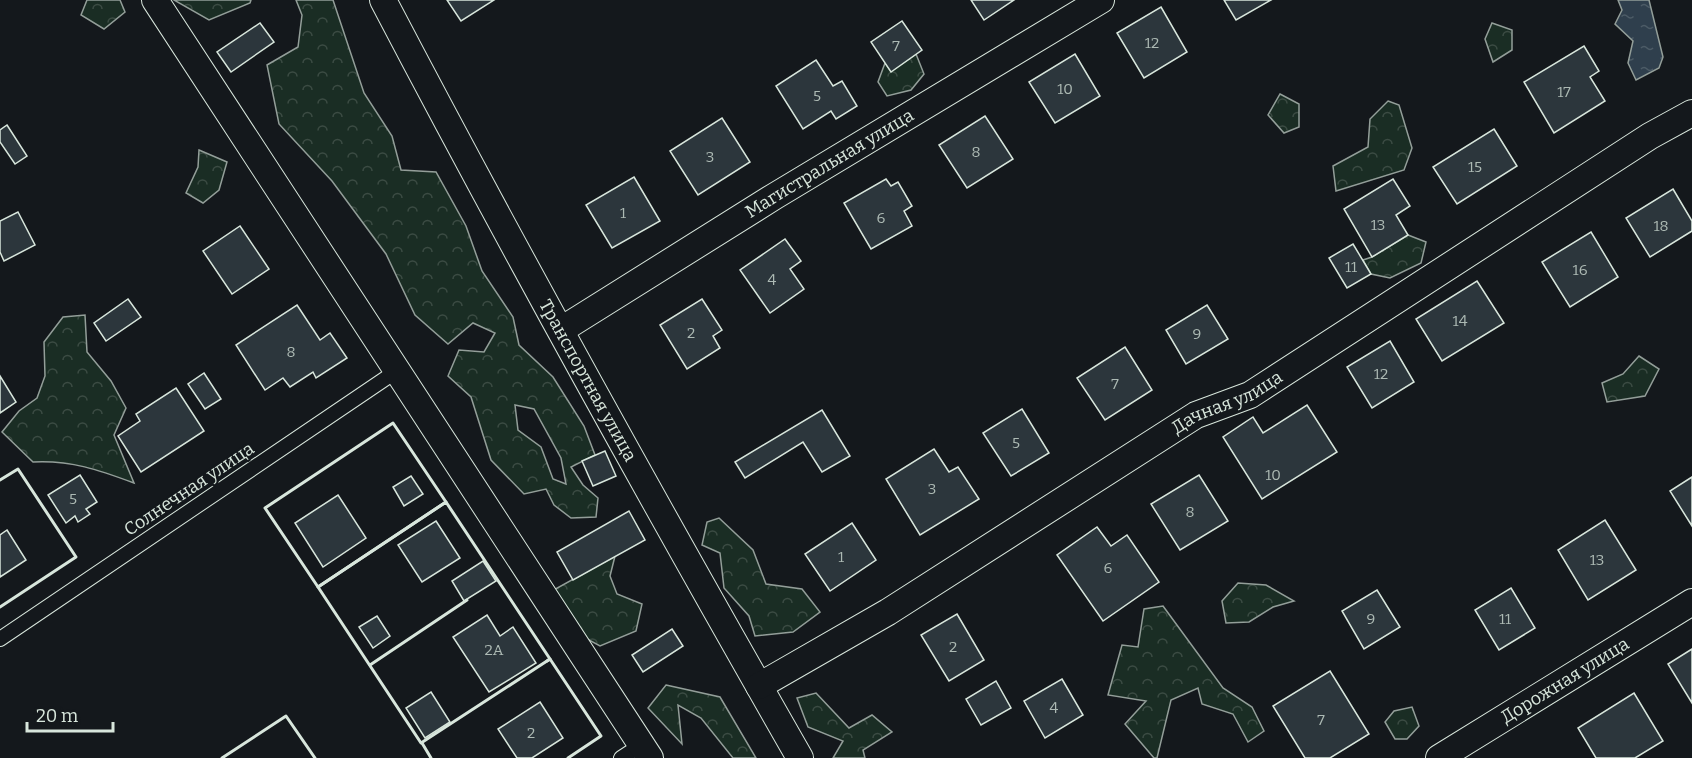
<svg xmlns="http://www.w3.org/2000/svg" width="1692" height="758" font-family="Bitter,serif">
	<defs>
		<pattern id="forest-crowns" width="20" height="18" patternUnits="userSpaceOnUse" patternTransform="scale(1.5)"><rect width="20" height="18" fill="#1a2d24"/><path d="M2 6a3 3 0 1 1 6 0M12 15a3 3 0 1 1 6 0" fill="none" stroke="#3b4b43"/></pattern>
		<pattern id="water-ripples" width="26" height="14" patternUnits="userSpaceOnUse" patternTransform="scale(1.5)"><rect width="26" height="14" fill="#2f3f4d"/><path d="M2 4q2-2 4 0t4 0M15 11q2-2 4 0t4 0" fill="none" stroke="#4c5b66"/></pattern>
	</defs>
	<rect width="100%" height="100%" fill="#14181c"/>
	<g fill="url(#forest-crowns)" stroke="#939e99" stroke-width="1.5" fill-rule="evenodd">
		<path d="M87 0H120L125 12 104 29 81 15Z"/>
		<path d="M174 0H251L250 3 209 20Z"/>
		<path d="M296 0H333L364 93 392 136 401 170 436 172 466 226 482 271 513 317 519 345 553 377 584 426 595 455 571 467 583 485 598 498 596 517 571 518 554 505 546 489 524 494 491 460 471 397 448 376 459 350 484 352 495 333 473 323 448 344 415 315 386 254 332 181 279 124 267 65 298 47 302 15ZM515 405 534 409 561 458 566 484 553 479 541 447 518 430Z"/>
		<path d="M1492 23 1512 30V50L1493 62 1485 39Z"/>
		<path d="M916 54 924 74 911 90 887 96 878 82 885 63 891 71Z"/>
		<path d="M1280 94 1299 104V127L1284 133 1268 115Z"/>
		<path d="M1388 101 1399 105 1412 148 1404 170 1336 191 1333 166 1368 147 1370 119Z"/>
		<path d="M199 150 227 162 219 190 203 203 186 193 198 167Z"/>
		<path d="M1408 235 1426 242 1421 263 1390 278 1371 274 1363 260 1372 257Z"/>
		<path d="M85 315 87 352 111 381 126 408 114 435 134 483C99 470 71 460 33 462L2 432 19 411 37 398 45 376 44 342 63 317Z"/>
		<path d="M1639 356 1659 369 1645 396 1607 402 1602 383 1623 374Z"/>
		<path d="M719 518 753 550 766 584 802 589 820 612 793 632 755 636 749 616 724 588 720 553 702 545 707 522Z"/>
		<path d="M615 556 610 576 617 594 642 604 636 631 600 646 574 632 550 592Z"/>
		<path d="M1238 583 1266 585 1294 601 1273 607 1249 622 1226 623 1222 601Z"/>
		<path d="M1163 606 1223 688 1252 707 1264 731 1248 742 1233 714 1202 704 1198 688 1171 700 1157 758H1154L1125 724 1146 701 1108 695 1122 645 1138 647 1144 609Z"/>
		<path d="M666 685 720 697 756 758H733L701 718 678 705 682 744 648 708Z"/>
		<path d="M816 693 849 728 872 715 892 732 863 750 865 758H833L843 741 808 727 797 698Z"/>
		<path d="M1412 707 1419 726 1407 739H1395L1385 722 1394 711Z"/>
	</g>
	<path fill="url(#water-ripples)" stroke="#939e99" stroke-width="1.5" d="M1618 0H1649L1663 57 1659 68 1636 80 1628 63 1633 41 1615 24 1622 10Z"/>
	<g fill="#2c363c" stroke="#d8e6dc" stroke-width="1.5">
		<path d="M447 0H494L461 21Z"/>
		<path d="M971 0H1014L984 20Z"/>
		<path d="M1224 0H1271L1236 20Z"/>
		<path d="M1161 7 1187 52 1144 78 1117 33Z"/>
		<path d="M902 21 922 50 891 72 871 42Z"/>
		<path d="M260 23 274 42 231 72 217 52Z"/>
		<path d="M1584 46 1599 71 1590 77 1605 101 1554 133 1524 82Z"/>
		<path d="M1075 54 1100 96 1055 123 1029 82Z"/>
		<path d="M816 60 833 86 842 81 857 106 836 119 831 111 803 129 776 86Z"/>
		<path d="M985 116 1013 159 967 188 939 145Z"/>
		<path d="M722 118 750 162 698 195 670 151Z"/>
		<path d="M7 125 27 156 15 164 0 142V130Z"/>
		<path d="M1494 129 1517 166 1457 204 1433 167Z"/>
		<path d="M634 177 660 221 612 248 586 205Z"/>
		<path d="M886 179 891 186 898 182 912 206 904 211 912 226 871 249 844 203Z"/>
		<path d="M1393 179 1410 206 1396 215 1408 235 1372 257 1344 209Z"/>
		<path d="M1673 189 1692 221V231L1650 257 1626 218Z"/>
		<path d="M18 212 35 245 4 261 0 252V221Z"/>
		<path d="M240 226 269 269 232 294 203 251Z"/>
		<path d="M1591 232 1618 277 1570 307 1542 262Z"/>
		<path d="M785 239 801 261 790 269 804 289 770 313 740 270Z"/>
		<path d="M1353 244 1371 274 1347 288 1329 258Z"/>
		<path d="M1477 281 1504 323 1442 361 1416 319Z"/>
		<path d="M128 299 141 317 106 341 94 323Z"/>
		<path d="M702 299 722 330 713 336 720 348 687 369 660 325Z"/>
		<path d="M297 305 320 340 330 333 347 358 316 378 313 372 290 387 283 378 265 390 236 345Z"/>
		<path d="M1207 305 1228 339 1186 364 1166 330Z"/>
		<path d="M1390 341 1414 382 1372 408 1347 367Z"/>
		<path d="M1125 347 1152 390 1105 420 1077 378Z"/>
		<path d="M204 373 221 399 205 409 188 384Z"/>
		<path d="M0 376 16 402 0 413Z"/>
		<path d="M176 388 204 431 141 472 118 436 140 421 136 414Z"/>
		<path d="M1307 405 1337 452 1262 499 1223 437 1253 417 1263 433Z"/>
		<path d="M1022 409 1049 453 1011 476 983 433Z"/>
		<path d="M822 410 850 456 822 472 803 442 745 478 735 462Z"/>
		<path d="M934 449 949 472 958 467 979 499 920 535 886 479Z"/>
		<path d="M605 451 616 476 593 486 582 461Z"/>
		<path d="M80 475 97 502 86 509 90 514 78 522 75 516 66 523 48 495Z"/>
		<path d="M1199 475 1228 521 1180 550 1151 504Z"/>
		<path d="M411 476 423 494 404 506 393 487Z"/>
		<path d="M1692 477V526L1670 491Z"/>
		<path d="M338 495 366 538 323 567 295 523Z"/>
		<path d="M629 511 645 540 573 580 557 552Z"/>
		<path d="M1605 520 1636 570 1588 600 1558 550Z"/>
		<path d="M436 521 460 558 422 582 398 545Z"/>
		<path d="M852 523 876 560 830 591 805 554Z"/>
		<path d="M1097 527 1111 546 1127 535 1159 582 1103 621 1057 555Z"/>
		<path d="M7 530 26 560 0 577V535Z"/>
		<path d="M483 561 496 581 464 601 452 581Z"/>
		<path d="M1511 588 1535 628 1499 650 1475 610Z"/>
		<path d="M1377 590 1400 627 1364 649 1342 611Z"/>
		<path d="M957 614 984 660 949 681 921 635Z"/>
		<path d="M487 615 500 636 513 627 536 663 489 692 453 637Z"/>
		<path d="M377 616 390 636 373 648 359 627Z"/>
		<path d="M672 629 683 646 643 672 632 655Z"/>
		<path d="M1692 649V703L1668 664Z"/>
		<path d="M1330 671 1369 734 1330 758H1305L1273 706Z"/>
		<path d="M1062 679 1083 715 1045 738 1024 701Z"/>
		<path d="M996 681 1011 708 981 725 966 699Z"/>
		<path d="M431 692 450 722 425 738 406 708Z"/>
		<path d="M1634 693 1663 741 1635 758H1596L1578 728Z"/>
		<path d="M540 702 563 738 532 758H517L498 729Z"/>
	</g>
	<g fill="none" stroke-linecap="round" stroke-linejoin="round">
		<g stroke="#d8e6dc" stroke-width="16">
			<g id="service">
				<path d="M0 639 398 370"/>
				<path d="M621 758 641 745"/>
			</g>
		</g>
		<g stroke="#d8e6dc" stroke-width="28">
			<g id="minor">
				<path d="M155 0 650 758"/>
				<path id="s1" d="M383 0C517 256 657 508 800 758"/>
				<path id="s2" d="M561 330 775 196 1101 0"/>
				<path id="s3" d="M759 686 888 612 1196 415 1250 395 1650 136 1692 113"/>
				<path id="s4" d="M1439 758 1692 602"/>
			</g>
		</g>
		<use href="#service" stroke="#14181c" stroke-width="14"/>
		<use href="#minor" stroke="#14181c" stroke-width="26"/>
		<g stroke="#d8e6dc" stroke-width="3">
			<path d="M393 423 446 502 318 587 265 508Z"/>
			<path d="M0 480 18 469 76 557 0 607"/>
			<path d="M446 502 550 659 421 743 318 587Z"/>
			<path d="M547 661 550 659 601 736 568 758"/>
			<path d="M370 665 467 600"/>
			<path d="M422 743 431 758"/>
			<path d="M222 758 286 716 315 758"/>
		</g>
	</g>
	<g text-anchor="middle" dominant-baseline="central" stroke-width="4.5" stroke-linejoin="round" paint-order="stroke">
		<g font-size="15" fill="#adbab4">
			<text x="1152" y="43">12</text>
			<text x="896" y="46">7</text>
			<text x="1065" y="89">10</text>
			<text x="1564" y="92">17</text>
			<text x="817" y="96">5</text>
			<text x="976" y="152">8</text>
			<text x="710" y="157">3</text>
			<text x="1475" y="167">15</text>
			<text x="623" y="213">1</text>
			<text x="881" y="218">6</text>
			<text x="1378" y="225">13</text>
			<text x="1661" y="226">18</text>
			<text x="1351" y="267">11</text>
			<text x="1580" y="270">16</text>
			<text x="772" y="280">4</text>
			<text x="1460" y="321">14</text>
			<text x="691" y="333">2</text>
			<text x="1197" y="334">9</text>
			<text x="291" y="352">8</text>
			<text x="1381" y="374">12</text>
			<text x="1115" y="384">7</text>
			<text x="1016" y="443">5</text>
			<text x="1273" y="475">10</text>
			<text x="932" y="489">3</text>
			<text x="73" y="499">5</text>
			<text x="1190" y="512">8</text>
			<text x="841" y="557">1</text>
			<text x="1597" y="560">13</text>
			<text x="1108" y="568">6</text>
			<text x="1371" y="619">9</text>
			<text x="1505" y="619">11</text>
			<text x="953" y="647">2</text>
			<text x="494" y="650">2А</text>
			<text x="1054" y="708">4</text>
			<text x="1321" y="720">7</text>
			<text x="531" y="733">2</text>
		</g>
		<g font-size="18" fill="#d8e6dc" stroke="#14181c">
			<text stroke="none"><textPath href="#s2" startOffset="316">Магистральная улица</textPath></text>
			<text stroke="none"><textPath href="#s1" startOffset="432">Транспортная улица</textPath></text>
			<text stroke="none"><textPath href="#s3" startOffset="548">Дачная улица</textPath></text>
			<text transform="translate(189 489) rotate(-34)">Солнечная улица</text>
			<text stroke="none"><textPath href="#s4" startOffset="148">Дорожная улица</textPath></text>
		</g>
	</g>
	<path d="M27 722v9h86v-9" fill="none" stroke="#d8e6dc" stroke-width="3"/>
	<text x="36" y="722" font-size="18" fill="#d8e6dc" stroke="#14181c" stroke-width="4.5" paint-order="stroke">20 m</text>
</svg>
